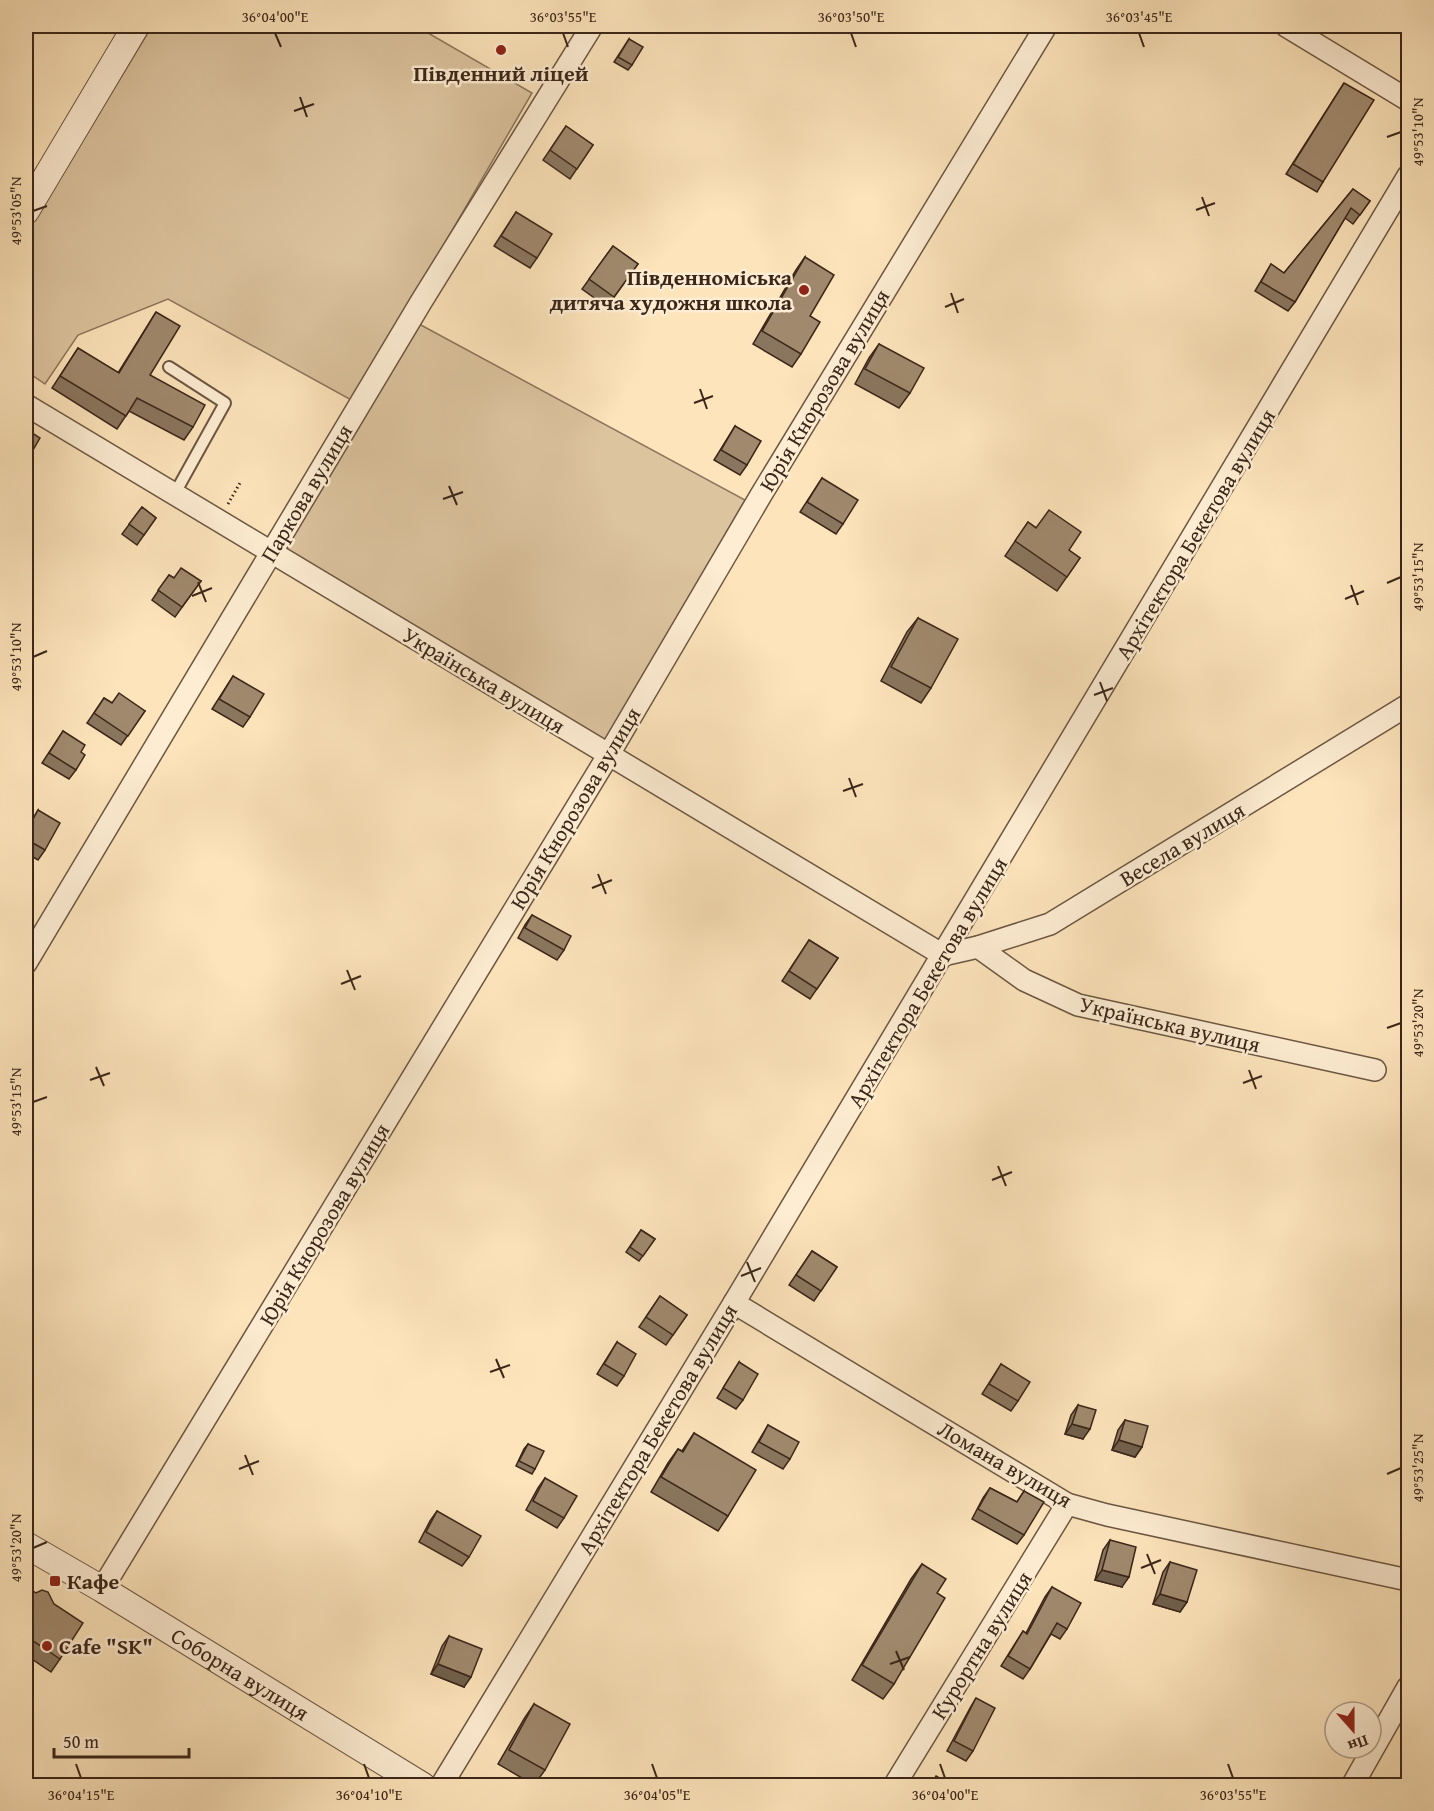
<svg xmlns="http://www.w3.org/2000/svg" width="1434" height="1811" font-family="'Gentium Book Plus',serif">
	<rect width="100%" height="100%" fill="#fde4bb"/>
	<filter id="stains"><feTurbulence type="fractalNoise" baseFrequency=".00333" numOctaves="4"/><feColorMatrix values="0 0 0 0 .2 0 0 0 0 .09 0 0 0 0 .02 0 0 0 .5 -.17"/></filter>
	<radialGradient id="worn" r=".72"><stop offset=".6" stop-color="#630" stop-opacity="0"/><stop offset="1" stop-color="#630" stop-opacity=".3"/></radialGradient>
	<g fill="#dcc49f" stroke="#8c755c" stroke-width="1.5">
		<path d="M152 26H416L532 93 353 401 168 299 78 335 45 384 26 371V234Z"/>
		<path d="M419 324 745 500 605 744 281 550Z"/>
	</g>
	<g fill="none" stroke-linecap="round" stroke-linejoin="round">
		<g stroke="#6c5642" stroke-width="14">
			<path id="service" d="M169 367 225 403 174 495"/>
		</g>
		<g stroke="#6c5642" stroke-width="24">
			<g id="minor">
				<path d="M1286 26 1408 100"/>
				<path d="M26 405 943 955 978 947 1050 924 1408 705"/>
				<path d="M978 947 1024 980 1078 1005 1375 1070"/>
				<path d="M26 963 421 302 592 26"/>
				<path d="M734 1303 1067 1504 1107 1515 1408 1580"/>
				<path d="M102 1589 609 754 761 495 1046 26"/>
				<path d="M441 1786 734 1303 1408 176"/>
				<path d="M894 1786 1067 1504"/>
				<path d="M1352 1786 1408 1687"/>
			</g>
		</g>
		<g stroke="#6c5642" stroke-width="28">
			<g id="tertiary">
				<path d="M26 211 136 26"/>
				<path id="s1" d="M26 1545 102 1589 423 1786"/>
			</g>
		</g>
		<path stroke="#3b2619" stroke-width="3" stroke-dasharray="1.5 3" stroke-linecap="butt" d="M228 504 240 483"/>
		<use href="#service" stroke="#feedd3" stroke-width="10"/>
		<use href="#minor" stroke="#feedd3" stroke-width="21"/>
		<use href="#tertiary" stroke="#feedd3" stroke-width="26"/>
	</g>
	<g fill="#8a765e" stroke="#3b2619" stroke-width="1.5">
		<path d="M629 39 632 65 628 70 614 62Z"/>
		<path d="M1344 83 1323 182 1317 192 1286 174Z"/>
		<path d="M566 126 593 145 570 179 543 160Z"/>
		<path d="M1353 189 1370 201 1353 224 1345 218 1295 302 1288 311 1255 291 1271 264 1284 273Z"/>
		<path d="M516 212 537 258 530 268 494 246Z"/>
		<path d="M613 246 638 264 607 307 582 289Z"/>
		<path d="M805 257 810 316 801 354 792 367 753 344 796 270Z"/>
		<path d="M156 312 150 375 193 427 184 440 129 411 117 429 52 388 78 348 118 373 148 325Z"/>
		<path d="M879 344 910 393 899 408 855 384 869 358Z"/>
		<path d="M735 426 747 465 740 475 714 460Z"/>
		<path d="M822 478 843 524 836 534 800 512Z"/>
		<path d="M142 507 156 518 137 545 122 534Z"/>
		<path d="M1028 522 1080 558 1057 591 1005 556Z"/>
		<path d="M169 575 174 578 201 581 175 617 152 600Z"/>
		<path d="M918 618 931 688 921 703 881 681 907 632Z"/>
		<path d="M233 676 250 717 243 727 212 709Z"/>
		<path d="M104 698 112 703 145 711 121 745 87 723Z"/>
		<path d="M63 731 81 752 76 770 69 779 42 763Z"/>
		<path d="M38 810 45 850 38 860 26 853V830Z"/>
		<path d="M532 915 564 950 557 960 518 938 525 925Z"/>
		<path d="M809 940 838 958 810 999 782 981Z"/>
		<path d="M641 1230 655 1239 639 1261 626 1252Z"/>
		<path d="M812 1251 837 1267 814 1301 789 1285Z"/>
		<path d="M660 1296 687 1315 666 1345 639 1327Z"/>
		<path d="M617 1342 624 1376 617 1386 597 1374Z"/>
		<path d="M739 1362 743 1400 736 1409 717 1398Z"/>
		<path d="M1001 1364 1018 1401 1011 1411 982 1394Z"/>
		<path d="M1078 1405 1083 1439 1065 1434 1071 1415Z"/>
		<path d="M1125 1420 1142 1447 1135 1457 1112 1450 1118 1430Z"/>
		<path d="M768 1425 790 1459 783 1469 752 1452Z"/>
		<path d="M694 1433 728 1516 718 1531 651 1492 668 1463 678 1449 682 1451Z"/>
		<path d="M528 1444 535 1469 532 1474 516 1466 524 1449Z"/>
		<path d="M545 1478 564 1518 557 1528 526 1510 538 1488Z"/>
		<path d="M990 1488 1017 1502 1024 1491V1535L1017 1544 972 1519 983 1498Z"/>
		<path d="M437 1511 469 1557 462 1566 419 1542 430 1521Z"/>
		<path d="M1110 1540 1122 1587 1095 1580 1103 1550Z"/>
		<path d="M1170 1562 1187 1602 1180 1612 1153 1604 1163 1572Z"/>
		<path d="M922 1564 937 1593 894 1684 883 1699 852 1680 911 1579Z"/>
		<path d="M26 1586 60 1659 51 1672 26 1655Z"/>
		<path d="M1052 1587 1067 1629 1060 1639 1051 1634 1030 1669 1023 1679 1001 1666 1023 1631 1026 1633 1045 1597Z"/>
		<path d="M449 1636 464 1687 431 1674 442 1646Z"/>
		<path d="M976 1698 973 1751 966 1761 947 1751 970 1708Z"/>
		<path d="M534 1704 545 1770 534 1785 498 1764 524 1719Z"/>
	</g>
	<g fill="#70604c" stroke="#3b2619" stroke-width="1.5">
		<path d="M1072 1424 1090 1429 1083 1439 1065 1434Z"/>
		<path d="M1119 1440 1142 1447 1135 1457 1112 1450Z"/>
		<path d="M1102 1570 1129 1577 1122 1587 1095 1580Z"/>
		<path d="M1160 1594 1187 1602 1180 1612 1153 1604Z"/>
		<path d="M438 1664 471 1677 464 1687 431 1674Z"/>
	</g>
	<g fill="#a0896d" stroke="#3b2619" stroke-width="1.5">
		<path d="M629 39 643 47 632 65 618 57Z"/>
		<path d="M1344 83 1374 100 1323 182 1293 164Z"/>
		<path d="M566 126 593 145 577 169 550 150Z"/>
		<path d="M1353 189 1370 201 1360 215 1351 208 1295 302 1261 282 1271 264 1284 273Z"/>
		<path d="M516 212 552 234 537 258 501 236Z"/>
		<path d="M613 246 638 264 614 297 589 279Z"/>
		<path d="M805 257 834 275 810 316 820 322 801 354 762 331Z"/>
		<path d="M156 312 180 326 150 375 205 405 193 427 137 398 126 416 60 376 78 348 119 373Z"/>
		<path d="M879 344 924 368 910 393 865 369Z"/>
		<path d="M735 426 761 441 747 465 721 450Z"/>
		<path d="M26 429 40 438 26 462Z"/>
		<path d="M822 478 858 500 843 524 807 502Z"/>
		<path d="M142 507 156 518 144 535 129 524Z"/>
		<path d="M1049 510 1081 532 1069 550 1080 558 1067 577 1015 541 1028 522 1036 528Z"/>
		<path d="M181 568 201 581 182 607 158 590 169 575 174 578Z"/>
		<path d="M918 618 958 639 931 688 891 667Z"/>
		<path d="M233 676 264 694 250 717 219 699Z"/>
		<path d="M119 693 145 711 128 736 94 713 104 698 112 703Z"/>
		<path d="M63 731 85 745 81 752 85 755 76 770 49 753Z"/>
		<path d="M38 810 60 823 45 850 26 839V832Z"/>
		<path d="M532 915 571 936 564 950 525 928Z"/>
		<path d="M809 940 838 958 817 989 789 971Z"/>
		<path d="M641 1230 655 1239 643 1256 630 1247Z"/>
		<path d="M812 1251 837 1267 821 1291 796 1275Z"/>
		<path d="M660 1296 687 1315 673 1335 646 1317Z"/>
		<path d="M617 1342 636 1354 624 1376 604 1364Z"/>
		<path d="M739 1362 758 1374 743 1400 723 1388Z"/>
		<path d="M1001 1364 1030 1382 1018 1401 989 1384Z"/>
		<path d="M1078 1405 1096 1410 1090 1429 1072 1424Z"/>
		<path d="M1125 1420 1148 1426 1142 1447 1119 1440Z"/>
		<path d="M768 1425 799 1442 790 1459 759 1442Z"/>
		<path d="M694 1433 756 1470 728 1516 661 1477 678 1449 683 1452Z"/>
		<path d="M528 1444 544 1451 535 1469 519 1461Z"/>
		<path d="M545 1478 577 1496 564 1518 533 1501Z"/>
		<path d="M990 1488 1017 1502 1024 1491 1044 1502 1024 1535 978 1509Z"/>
		<path d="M437 1511 481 1536 469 1557 426 1532Z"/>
		<path d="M1110 1540 1136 1547 1129 1577 1102 1570Z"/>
		<path d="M26 1560 29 1562 26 1568Z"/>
		<path d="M1170 1562 1197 1570 1187 1602 1160 1594Z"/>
		<path d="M922 1564 946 1579 937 1593 945 1598 894 1684 862 1665Z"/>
		<path d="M26 1586 36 1593 42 1590 48 1592 54 1604 83 1623 60 1659 26 1636Z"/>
		<path d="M1052 1587 1081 1603 1067 1629 1057 1623 1030 1669 1008 1656 1023 1631 1027 1634Z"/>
		<path d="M449 1636 482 1649 471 1677 438 1664Z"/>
		<path d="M976 1698 995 1708 973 1751 954 1741Z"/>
		<path d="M534 1704 570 1724 545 1770 509 1750Z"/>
		<path d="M936 1776 951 1785H931Z"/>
	</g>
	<path fill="none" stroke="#3b2619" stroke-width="2" d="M275 33 281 47M563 33 568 47M851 33 856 47M1139 33 1144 47M300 97 307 117M294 111 314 104M1387 137 1401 132M1202 197 1209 216M1196 210 1215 203M33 211 47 206M951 293 958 313M945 307 964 299M700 389 707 409M694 403 713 396M449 486 457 505M443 499 463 492M198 582 206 602M1387 583 1401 577M1351 585 1358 605M192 596 212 588M1345 599 1364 591M33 657 47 651M1100 682 1107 701M1094 695 1113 688M849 778 856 797M843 791 863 784M598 874 606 894M592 888 612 880M347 970 355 990M341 984 361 976M1387 1028 1401 1023M96 1067 104 1086M1249 1070 1256 1089M90 1080 110 1073M1243 1083 1262 1076M33 1102 47 1097M998 1166 1006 1186M992 1180 1012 1172M747 1262 755 1282M741 1276 761 1268M496 1359 504 1378M490 1372 510 1365M245 1455 253 1475M239 1469 259 1461M1387 1474 1401 1468M33 1548 47 1542M1147 1554 1155 1574M1141 1568 1161 1560M896 1651 904 1670M890 1664 910 1657M76 1764 81 1778M364 1764 369 1778M652 1764 657 1778M940 1764 945 1778M1228 1764 1233 1778"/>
	<g fill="#8f2418" stroke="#feedd3" stroke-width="2">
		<circle cx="501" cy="50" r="6"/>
		<circle cx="804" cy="290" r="6"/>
		<rect x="49" y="1575" width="12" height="12" rx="3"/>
		<circle cx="47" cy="1646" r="6"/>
	</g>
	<g text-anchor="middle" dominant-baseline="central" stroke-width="5" stroke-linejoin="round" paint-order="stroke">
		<g font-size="22" font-weight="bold" fill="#3b2619" stroke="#feedd3" text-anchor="start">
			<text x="501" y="73" text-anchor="middle">Південний ліцей</text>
			<text x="792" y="277" text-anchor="end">Південноміська<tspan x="792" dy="25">дитяча художня школа</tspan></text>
			<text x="67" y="1581">Кафе</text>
			<text x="59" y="1646">Cafe "SK"</text>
		</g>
		<g font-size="22" fill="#3b2619" stroke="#feedd3">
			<text transform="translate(824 390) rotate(-59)">Юрія Кнорозова вулиця</text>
			<text transform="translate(306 493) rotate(-59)">Паркова вулиця</text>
			<text transform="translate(1195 534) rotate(-59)">Архітектора Бекетова вулиця</text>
			<text transform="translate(484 680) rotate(31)">Українська вулиця</text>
			<text transform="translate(575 808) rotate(-59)">Юрія Кнорозова вулиця</text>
			<text transform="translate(1182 844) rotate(-31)">Весела вулиця</text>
			<text transform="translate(927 982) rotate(-59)">Архітектора Бекетова вулиця</text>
			<text transform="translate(1170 1024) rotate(13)">Українська вулиця</text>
			<text transform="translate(324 1224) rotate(-59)">Юрія Кнорозова вулиця</text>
			<text transform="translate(657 1429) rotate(-59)">Архітектора Бекетова вулиця</text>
			<text transform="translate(1005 1464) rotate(30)">Ломана вулиця</text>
			<text transform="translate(981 1645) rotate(-58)">Курортна вулиця</text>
			<text stroke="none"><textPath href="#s1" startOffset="250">Соборна вулиця</textPath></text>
		</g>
	</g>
	<rect width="1434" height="1811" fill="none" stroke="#fde4bb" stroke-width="66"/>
	<g transform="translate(1353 1730) rotate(159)"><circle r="28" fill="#feedd3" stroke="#b09d89" stroke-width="1.5"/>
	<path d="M0-4.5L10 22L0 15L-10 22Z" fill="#8f2418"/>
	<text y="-9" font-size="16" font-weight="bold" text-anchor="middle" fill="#3b2619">Пн</text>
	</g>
	<path d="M54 1748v9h135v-9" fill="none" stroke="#3b2619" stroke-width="3"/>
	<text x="63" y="1748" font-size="18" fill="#3b2619" stroke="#feedd3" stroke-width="4.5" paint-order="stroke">50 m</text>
	<rect x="33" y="33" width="1368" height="1745" fill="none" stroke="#3b2619" stroke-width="2"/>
	<g font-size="15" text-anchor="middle" fill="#3b2619">
		<text x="275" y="22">36°04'00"E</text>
		<text x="563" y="22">36°03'55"E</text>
		<text x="851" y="22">36°03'50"E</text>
		<text x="1139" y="22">36°03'45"E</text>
		<text transform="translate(1418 132) rotate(-90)" y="5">49°53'10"N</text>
		<text transform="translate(16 211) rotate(-90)" y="5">49°53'05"N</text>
		<text transform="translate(1418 577) rotate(-90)" y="5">49°53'15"N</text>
		<text transform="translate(16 657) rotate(-90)" y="5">49°53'10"N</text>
		<text transform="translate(1418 1023) rotate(-90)" y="5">49°53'20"N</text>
		<text transform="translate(16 1102) rotate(-90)" y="5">49°53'15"N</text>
		<text transform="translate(1418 1468) rotate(-90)" y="5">49°53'25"N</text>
		<text transform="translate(16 1548) rotate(-90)" y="5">49°53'20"N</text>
		<text x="81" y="1800">36°04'15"E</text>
		<text x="369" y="1800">36°04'10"E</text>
		<text x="657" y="1800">36°04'05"E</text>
		<text x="945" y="1800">36°04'00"E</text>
		<text x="1233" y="1800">36°03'55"E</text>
	</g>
	<rect width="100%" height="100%" filter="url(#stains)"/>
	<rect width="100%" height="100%" fill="url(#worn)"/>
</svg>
